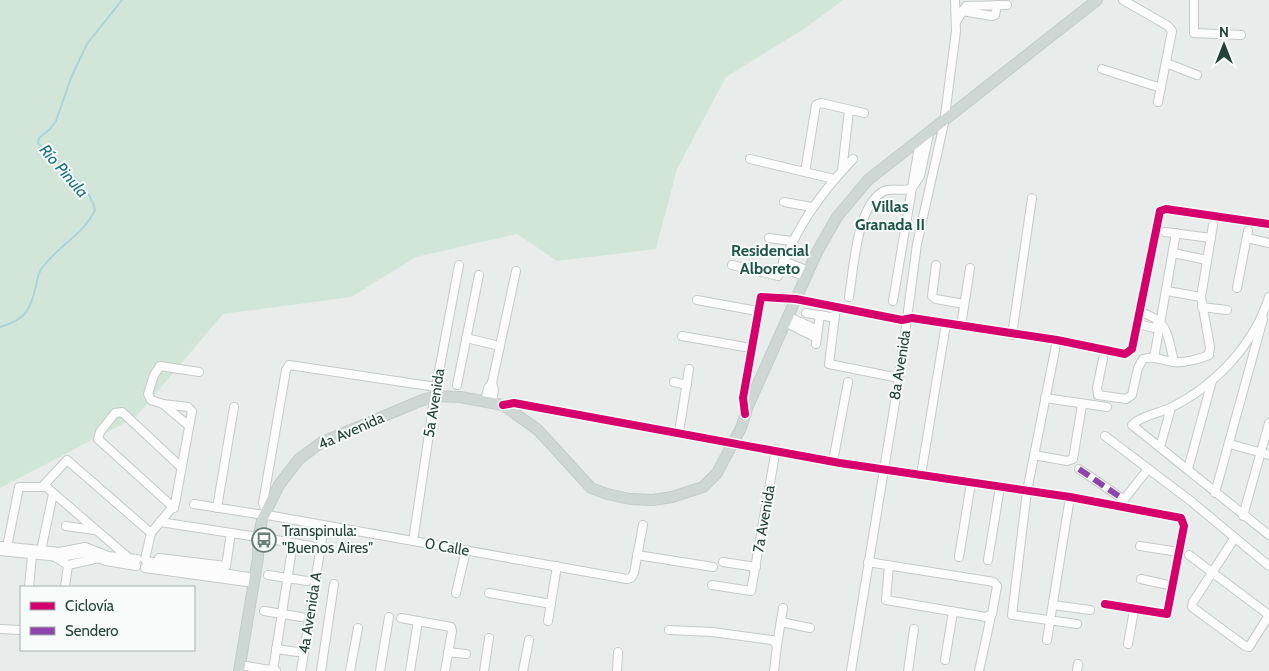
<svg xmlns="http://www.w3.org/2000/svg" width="1269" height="671" font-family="Cabin,sans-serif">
	<rect width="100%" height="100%" fill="#e8edeb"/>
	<path fill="#d1e6d8" d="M0 0H843L804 29 726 77 677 169 656 249 557 261 517 234 416 257 351 297 223 314 136 417 0 488Z"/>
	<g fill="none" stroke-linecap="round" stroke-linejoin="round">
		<path stroke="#a9d4db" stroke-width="2" d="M0 327C25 320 30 311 36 286 37 280 38 273 42 268 57 247 84 234 95 210 91 186 55 160 38 143L39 138 50 129 56 121 71 78 87 44 122 0"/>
		<g stroke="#c5cac8" stroke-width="10">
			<g id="minor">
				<path d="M1123 0 1168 26 1172 31 1158 102"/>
				<path d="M1194 0V33L1241 35"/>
				<path d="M962 11 992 16 995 15 997 5"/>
				<path d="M956 22 966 6 1007 5"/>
				<path d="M1166 63 1197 75"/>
				<path d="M1102 69 1161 88"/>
				<path d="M750 159 834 179"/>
				<path d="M842 171 849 110"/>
				<path d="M805 172 816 105 821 103 864 113"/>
				<path d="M784 202 812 207"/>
				<path d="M1165 232 1211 238"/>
				<path d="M769 238 792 241"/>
				<path d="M1247 238 1269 243"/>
				<path d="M1173 253 1207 260"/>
				<path d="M783 261 809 271"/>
				<path d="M732 265 778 276C796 228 818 196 853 159"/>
				<path d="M936 265 932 296 936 299 964 304"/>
				<path d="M781 267 806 277"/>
				<path d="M1237 288 1248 231"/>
				<path d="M1167 291 1201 297"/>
				<path d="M849 297C854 268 856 209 882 192 892 186 903 193 912 188L920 176 929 134"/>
				<path d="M1269 297C1254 345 1215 386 1170 408 1159 413 1141 416 1132 425L1269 535"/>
				<path d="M697 300 757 311"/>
				<path d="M893 301 920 140"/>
				<path d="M836 307 829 364 899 378"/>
				<path d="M1202 307 1227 310"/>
				<path d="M1140 312C1170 321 1167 335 1174 362"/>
				<path d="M806 313 831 317"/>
				<path d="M789 317 818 330"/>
				<path d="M786 323 817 338"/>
				<path d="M1138 324 1154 328 1160 322"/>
				<path d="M961 326 970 268"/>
				<path d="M1012 335 1032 198"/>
				<path d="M682 336 751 348"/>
				<path d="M466 338 500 346"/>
				<path d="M1057 340 1027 491 1012 615 1077 624"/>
				<path d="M816 344 820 315"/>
				<path d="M1154 358 1176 233"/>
				<path d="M1103 359 1097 388 1098 395 1126 399 1132 395 1138 368 1143 359C1154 355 1163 361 1174 362 1184 363 1200 359 1209 355L1210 347 1201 297 1213 225"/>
				<path d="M674 382 687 385"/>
				<path d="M492 383 494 390 492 402"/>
				<path d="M457 385 479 275"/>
				<path d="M1045 398 1107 407"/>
				<path d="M485 401 488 388 492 383 516 271"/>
				<path d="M503 405 514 403 840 463 1070 497 1181 518 1184 526 1167 614 1105 604"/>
				<path d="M745 412 743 398 761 297 796 299 902 320 912 318 1057 340 1125 354 1132 349 1160 211 1166 209 1269 224"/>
				<path d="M189 426 163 404 151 400 148 394 154 375 160 366 199 372"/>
				<path d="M679 432 689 369"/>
				<path d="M1105 436 1192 502 1269 566"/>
				<path d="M1230 444 1269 455"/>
				<path d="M1160 447 1171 408"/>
				<path d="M1034 455 1067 461 1073 459 1082 405"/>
				<path d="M833 461 848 382"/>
				<path d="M1079 469 1123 499"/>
				<path d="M1188 469 1212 381"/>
				<path d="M921 475 946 324"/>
				<path d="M44 485 130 559"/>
				<path d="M1215 493 1263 319"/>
				<path d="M1122 502 1148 469"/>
				<path d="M194 504 264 515"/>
				<path d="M174 508 98 439 100 432 115 413 122 412 181 467"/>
				<path d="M217 508 234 407"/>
				<path d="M266 512 263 503 286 370 289 365 436 387"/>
				<path d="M267 515 627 579 631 578 634 573 643 525"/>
				<path d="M1243 516 1269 423"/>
				<path d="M160 522 251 536"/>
				<path d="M66 526 94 530"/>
				<path d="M1234 539 1193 602 1192 607 1245 646 1249 647 1269 615"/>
				<path d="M276 540 311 546"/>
				<path d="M413 541 436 387 459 265"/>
				<path d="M0 546 60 552 85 547 108 556 137 559"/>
				<path d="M1140 546 1179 552"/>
				<path d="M7 547 19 487H42L67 460 151 533"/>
				<path d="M0 551 59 557 85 553 106 561 136 566"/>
				<path d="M41 551 53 494"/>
				<path d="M637 555 713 567"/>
				<path d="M1189 555 1269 615"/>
				<path d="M55 557 68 565 99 558"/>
				<path d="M959 557 971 483"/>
				<path d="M159 558 226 566 231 533"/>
				<path d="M145 559 151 533 175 504 192 411 188 407 163 404"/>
				<path d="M988 560 1000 487"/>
				<path d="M146 561 255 578"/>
				<path d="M723 562 756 567"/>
				<path d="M868 562 988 581C992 581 995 582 997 586L992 614 986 617 886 600 889 565"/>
				<path d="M145 568 254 583"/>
				<path d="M268 575 307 581"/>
				<path d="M1141 579 1173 586"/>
				<path d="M712 585 751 591 776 449"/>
				<path d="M29 587 32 555"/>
				<path d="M65 587 68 565"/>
				<path d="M456 593 466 550"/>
				<path d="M489 593 551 604"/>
				<path d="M1053 605 1090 610"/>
				<path d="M264 611 301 617"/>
				<path d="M401 618 451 627 452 631 445 671"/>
				<path d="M548 621 557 566"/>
				<path d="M781 622 810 628"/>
				<path d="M0 629 21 630"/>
				<path d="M669 630 712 632 772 640 777 645 774 671"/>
				<path d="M1047 640 1070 497"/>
				<path d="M1128 644 1134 610"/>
				<path d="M777 645 783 608"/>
				<path d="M276 649 298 652"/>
				<path d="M448 652 466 654"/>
				<path d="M945 660 953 612"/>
				<path d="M240 665 276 671"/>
				<path d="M273 670 293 543"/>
				<path d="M301 671 324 526"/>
				<path d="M321 671 334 584"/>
				<path d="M350 671 358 628"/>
				<path d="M380 671 389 617"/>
				<path d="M410 671 418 621"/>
				<path d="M484 671 489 638"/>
				<path d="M523 671 529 640"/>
				<path d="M617 671 618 652"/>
				<path d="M851 671 899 378 917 244 944 123 956 31 955 0"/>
				<path d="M908 671 914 629"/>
				<path d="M979 671 991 616"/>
				<path d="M1077 671 1078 664"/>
			</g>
		</g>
		<g stroke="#c3ccc9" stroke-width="12">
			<path id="major" d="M239 671 258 558V539L262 520 279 485 299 459 322 442 420 401 435 396 460 397 503 405 538 430 591 488 607 494 630 499 653 500 672 497 703 487 717 473 741 428 748 406 817 252 837 217 868 180 1097 0"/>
		</g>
		<use href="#minor" stroke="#fcfcfc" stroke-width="8"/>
		<use href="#major" stroke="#cfd7d5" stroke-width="10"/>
		<path stroke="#8e44ad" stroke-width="6" stroke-dasharray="12 6" stroke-linecap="butt" d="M1079 469 1123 499"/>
		<g stroke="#f7fbf9" stroke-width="11">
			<g id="cycleway">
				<path d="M503 405 514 403 840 463 1070 497 1181 518 1184 526 1167 614 1105 604"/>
				<path d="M745 414 743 398 761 297 796 299 902 320 912 318 1057 340 1125 354 1132 349 1160 211 1166 209 1269 224"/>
			</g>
		</g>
		<use href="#cycleway" stroke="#d6006c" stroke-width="8"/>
	</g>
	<defs>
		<g id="bus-ring" transform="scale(1.25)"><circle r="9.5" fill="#f7fbf9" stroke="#697e78" stroke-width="1.5"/><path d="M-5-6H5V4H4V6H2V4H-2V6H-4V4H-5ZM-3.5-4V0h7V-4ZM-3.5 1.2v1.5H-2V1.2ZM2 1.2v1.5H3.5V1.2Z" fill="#697e78"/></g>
	</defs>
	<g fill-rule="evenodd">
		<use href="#bus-ring" x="264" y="540"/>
	</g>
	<g text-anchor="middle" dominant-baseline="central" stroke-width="4" stroke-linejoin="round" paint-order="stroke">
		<g font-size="15" fill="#24423a" stroke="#f7fbf9">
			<text transform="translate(900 365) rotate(-81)">8a Avenida</text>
			<text transform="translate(434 403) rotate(-81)">5a Avenida</text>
			<text transform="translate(351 431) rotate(-24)">4a Avenida</text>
			<text transform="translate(764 519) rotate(-80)">7a Avenida</text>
			<text transform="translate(447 547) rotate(10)">0 Calle</text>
			<text transform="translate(310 613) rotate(-81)">4a Avenida A</text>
		</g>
		<g font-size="15" fill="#24423a" stroke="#f7fbf9" text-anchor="start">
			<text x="282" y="531">Transpinula:<tspan x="282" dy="17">"Buenos Aires"</tspan></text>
		</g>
		<g font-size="16" font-style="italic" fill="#1c6f80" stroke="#f7fbf9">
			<text transform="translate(64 171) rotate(49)">Río Pinula</text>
		</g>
		<g font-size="16" font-weight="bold" fill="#1f5548" stroke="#f7fbf9">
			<text x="890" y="206">Villas<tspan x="890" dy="18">Granada II</tspan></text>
			<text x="770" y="250">Residencial<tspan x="770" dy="18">Alboreto</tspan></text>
		</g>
	</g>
	<rect x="20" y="586" width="175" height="65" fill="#f7fbf9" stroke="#a3b1ad"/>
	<rect x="30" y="602" width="25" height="8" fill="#d6006c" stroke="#a3b1ad"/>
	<text x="65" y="611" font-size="15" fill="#24423a">Ciclovía</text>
	<rect x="30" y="627" width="25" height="8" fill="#8e44ad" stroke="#a3b1ad"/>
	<text x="65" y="636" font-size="15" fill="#24423a">Sendero</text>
	<g transform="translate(1224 45)" stroke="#f7fbf9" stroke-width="4" paint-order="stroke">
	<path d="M0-4L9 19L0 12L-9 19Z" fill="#24423a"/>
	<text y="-8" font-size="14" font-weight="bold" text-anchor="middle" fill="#24423a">N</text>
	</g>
</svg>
